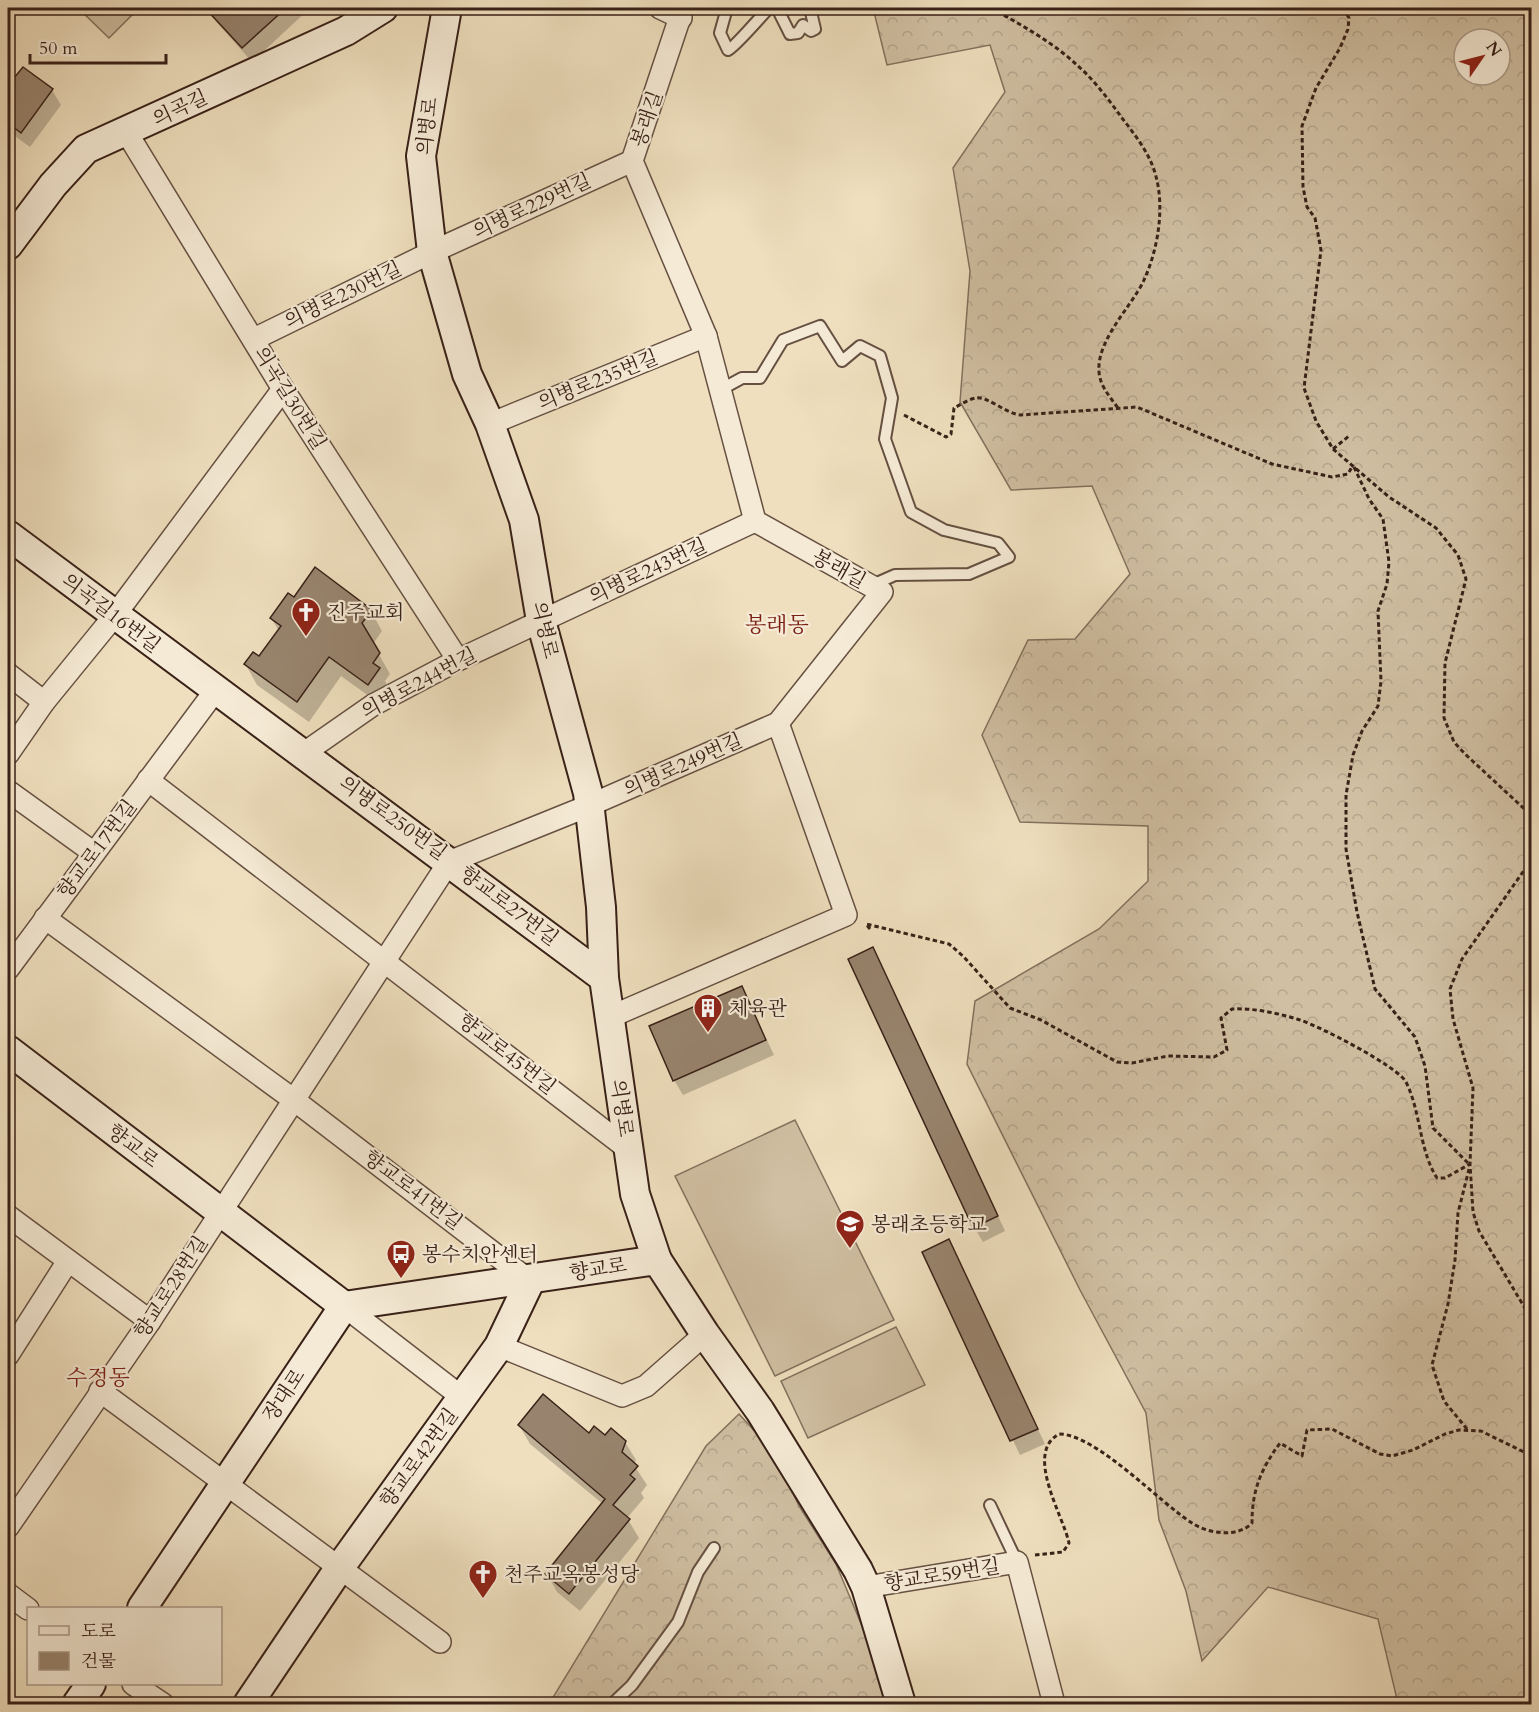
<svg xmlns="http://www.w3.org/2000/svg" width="1539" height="1712" font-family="Cardo,'Noto Serif KR',serif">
	<defs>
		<pattern id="forest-crowns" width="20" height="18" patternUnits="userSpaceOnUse" patternTransform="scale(1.5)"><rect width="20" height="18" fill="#d0bfa2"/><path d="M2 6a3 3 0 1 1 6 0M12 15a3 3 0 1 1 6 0" fill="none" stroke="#b3a48b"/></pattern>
	</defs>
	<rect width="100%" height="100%" fill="#efdfbe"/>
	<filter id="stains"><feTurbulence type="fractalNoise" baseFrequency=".00333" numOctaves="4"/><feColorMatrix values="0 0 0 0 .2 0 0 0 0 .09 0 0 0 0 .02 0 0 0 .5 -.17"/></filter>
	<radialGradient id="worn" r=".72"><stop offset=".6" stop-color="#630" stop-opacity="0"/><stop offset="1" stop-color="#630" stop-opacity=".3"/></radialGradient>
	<g fill="#d0bfa2" stroke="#84705d" stroke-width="1.5">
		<path d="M78 8H139L109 38Z"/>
		<path d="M795 1120 894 1320 775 1376 675 1176Z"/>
		<path d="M896 1327 925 1385 808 1438 781 1381Z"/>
	</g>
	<g fill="url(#forest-crowns)" stroke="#84705d" stroke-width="1.5" fill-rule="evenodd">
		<path d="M873 8H1531V1704H1395L1396 1695 1378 1619 1268 1587 1202 1661 1186 1591 1159 1520 1146 1413 1080 1290 967 1064 975 1001 1099 929 1148 881V826L1020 822 982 735 1028 640 1075 639 1130 574 1092 486 1011 490 960 402 970 271 953 168 1005 92 990 45 887 65ZM1464 39H1500V75H1464Z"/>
		<path d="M739 1414 772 1450 799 1506 836 1564 865 1633 889 1704H549L706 1446Z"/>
	</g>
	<g fill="#0003">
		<path d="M204 8H310L252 62Z"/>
		<path d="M23 69 52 90 61 105 30 147 12 134 8 125V75L15 80Z"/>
		<path d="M294 599 371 611 382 631 373 644 390 674 385 681 390 689 380 704 341 676 309 722 257 685 246 665 260 658 279 631 271 618Z"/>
		<path d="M873 949 1005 1231 983 1242 974 1227Z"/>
		<path d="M742 987 774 1055 683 1095 674 1080Z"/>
		<path d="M949 1241 1045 1444 1020 1455 924 1252Z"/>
		<path d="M519 1425 625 1442 636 1460 634 1465 647 1485 641 1493 644 1498 627 1518 639 1538 580 1611 557 1592 547 1574 603 1504 530 1444Z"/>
	</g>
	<g fill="#98846e" stroke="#392118" stroke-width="1.5">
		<path d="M205 8H286L242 48Z"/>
		<path d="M23 67 53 89 21 133 8 123V73L14 78Z"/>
		<path d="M315 567 372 610 362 623 380 653 373 663 380 668 368 685 329 657 297 702 244 664 253 652 259 656 281 626 270 618 288 593 294 597Z"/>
		<path d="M873 947 998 1216 973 1228 848 959Z"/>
		<path d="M742 986 766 1040 673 1081 649 1026Z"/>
		<path d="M949 1239 1038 1429 1010 1441 922 1252Z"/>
		<path d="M543 1394 589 1433 594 1426 605 1435 611 1428 626 1441 622 1452 638 1466 630 1475 635 1479 613 1505 630 1519 569 1594 545 1574 605 1499 518 1425Z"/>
	</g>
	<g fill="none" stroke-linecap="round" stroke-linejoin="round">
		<g stroke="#665042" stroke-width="14">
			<g id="lane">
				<path d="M727 8 720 33 728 50C734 48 762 15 769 8"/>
				<path d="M777 8 790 34 798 33 803 25 811 31 815 29 810 8"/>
				<path d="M720 390 742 378H760L783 340 820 326 842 361 860 346 880 356 892 398 885 439 911 512 944 530 998 543 1009 557 969 574 895 575 870 586"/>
				<path d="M990 1505 1017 1562"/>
				<path d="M612 1704 632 1685 678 1622 698 1572 714 1548"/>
			</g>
		</g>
		<g stroke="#665042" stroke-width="24">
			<g id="street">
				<path d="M660 8 681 18"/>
				<path d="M127 133 283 389 458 660"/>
				<path d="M254 339 432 252 632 161"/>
				<path d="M490 424 706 336"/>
				<path d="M8 674 44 702"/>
				<path d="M304 753 373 705 458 660 755 521"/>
				<path d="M8 754 44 702 115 615 283 389"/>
				<path d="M148 780 628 1149"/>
				<path d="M8 791 94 853"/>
				<path d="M45 918 294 1100 530 1281"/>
				<path d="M8 969 215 691"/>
				<path d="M610 1017 846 915 778 723"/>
				<path d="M8 1216 150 1321"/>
				<path d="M344 1306 463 1398"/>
				<path d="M499 1346 622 1396 646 1386 705 1334"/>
				<path d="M8 1355 68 1261"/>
				<path d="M100 1391 440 1642"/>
				<path d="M8 1527 150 1321 449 862 588 806 778 723 882 592 755 521 706 336 632 161 683 8"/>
				<path d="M866 1587 1017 1562 1054 1704"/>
				<path d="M8 1594 28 1609"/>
				<path d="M133 1684 163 1704"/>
			</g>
		</g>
		<g stroke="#392118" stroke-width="32">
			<g id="secondary">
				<path d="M447 8 421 156 432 252 467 374 490 424 524 520 541 621 588 793 601 907 604 978 635 1194 657 1260"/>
				<path d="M8 245 53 185 86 149 346 31 383 8"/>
				<path d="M8 535 604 978"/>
				<path d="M8 1050 344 1306 657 1260 705 1334 760 1411 858 1570 866 1587 901 1704"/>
				<path d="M142 1608 344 1306"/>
				<path d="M77 1704 91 1684"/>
				<path d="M248 1704 338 1570 499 1346 530 1281"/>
			</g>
		</g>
		<g stroke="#392118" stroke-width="3" stroke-dasharray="4.5 3" stroke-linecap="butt">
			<path d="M991 8C1021 25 1053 42 1078 66 1095 81 1109 100 1122 118 1132 131 1143 145 1150 160 1167 195 1160 245 1144 280 1131 309 1085 350 1103 386 1107 394 1113 401 1118 408"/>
			<path d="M1343 8 1349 18 1348 29 1340 48 1316 88 1302 126 1303 187 1307 207 1315 218 1321 250 1304 388 1316 421 1333 449 1389 497 1436 528 1458 555 1466 579 1445 663 1444 718 1454 742 1465 754 1532 816"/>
			<path d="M904 415 946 437 951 434 954 408C960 405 969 399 976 398 988 396 1006 414 1021 415L1137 407 1272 464 1332 477 1348 474 1353 465"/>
			<path d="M1333 449 1349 436"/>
			<path d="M1354 467 1369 499 1383 519 1389 562 1387 584 1378 611 1381 681 1378 706 1362 731 1353 755 1346 795V849L1357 912 1375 989 1415 1037 1425 1066 1433 1128 1469 1164"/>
			<path d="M1532 859 1462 959 1450 989 1453 1019 1473 1088 1470 1164 1473 1212 1479 1231 1532 1320"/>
			<path d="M870 929 866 924 949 944 963 956 1010 1008 1041 1020 1117 1062 1132 1063 1168 1056 1214 1057 1227 1050 1221 1018 1232 1009C1254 1008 1278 1013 1300 1020 1319 1026 1397 1066 1406 1082 1421 1112 1419 1150 1437 1178H1445L1470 1164"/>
			<path d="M1467 1429 1444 1401 1432 1365 1448 1304 1455 1260 1458 1213 1469 1169"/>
			<path d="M1035 1555 1063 1552 1069 1543C1063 1515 1024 1453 1059 1434 1096 1434 1160 1503 1192 1523 1208 1534 1238 1538 1252 1523 1252 1490 1261 1469 1280 1443L1302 1456 1307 1430 1332 1429 1380 1454 1392 1456 1413 1450 1445 1434 1459 1430 1481 1431 1532 1456"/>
		</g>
		<use href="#lane" stroke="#f5ead5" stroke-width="10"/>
		<use href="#street" stroke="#f5ead5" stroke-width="21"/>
		<use href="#secondary" stroke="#f5ead5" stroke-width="28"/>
	</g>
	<defs>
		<g id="church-pin" transform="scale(1.5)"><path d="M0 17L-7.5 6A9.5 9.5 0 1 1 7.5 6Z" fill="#8f2418" stroke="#f5ead5"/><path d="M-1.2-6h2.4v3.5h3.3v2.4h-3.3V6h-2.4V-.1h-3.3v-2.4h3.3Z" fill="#fff"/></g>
		<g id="building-pin" transform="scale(1.5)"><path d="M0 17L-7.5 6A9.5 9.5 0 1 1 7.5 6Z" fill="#8f2418" stroke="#f5ead5"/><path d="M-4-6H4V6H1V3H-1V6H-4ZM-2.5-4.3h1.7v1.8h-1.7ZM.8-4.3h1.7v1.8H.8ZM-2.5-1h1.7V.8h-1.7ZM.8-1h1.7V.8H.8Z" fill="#fff"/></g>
		<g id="school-pin" transform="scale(1.5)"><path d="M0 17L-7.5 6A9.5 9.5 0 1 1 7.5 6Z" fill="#8f2418" stroke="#f5ead5"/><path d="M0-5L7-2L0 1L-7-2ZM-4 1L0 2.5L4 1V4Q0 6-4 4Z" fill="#fff"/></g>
		<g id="bus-pin" transform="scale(1.5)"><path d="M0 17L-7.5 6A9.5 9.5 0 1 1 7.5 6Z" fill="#8f2418" stroke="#f5ead5"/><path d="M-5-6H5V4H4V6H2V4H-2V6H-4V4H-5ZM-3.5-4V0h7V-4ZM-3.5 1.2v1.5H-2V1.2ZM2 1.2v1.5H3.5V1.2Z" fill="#fff"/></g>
	</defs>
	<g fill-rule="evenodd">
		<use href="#church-pin" x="306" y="612"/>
		<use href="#building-pin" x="708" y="1008"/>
		<use href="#school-pin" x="850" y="1224"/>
		<use href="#bus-pin" x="401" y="1254"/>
		<use href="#church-pin" x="483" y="1574"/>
	</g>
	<g text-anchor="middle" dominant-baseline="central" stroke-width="4.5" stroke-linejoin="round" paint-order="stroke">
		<g font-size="20" fill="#392118" stroke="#f5ead5">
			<text transform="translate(180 108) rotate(-25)">의곡길</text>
			<text transform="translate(647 119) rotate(-71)">봉래길</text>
			<text transform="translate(427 126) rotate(-83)">의병로</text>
			<text transform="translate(532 206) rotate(-25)">의병로229번길</text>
			<text transform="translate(343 295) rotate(-26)">의병로230번길</text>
			<text transform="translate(598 380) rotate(-22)">의병로235번길</text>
			<text transform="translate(290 398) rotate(58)">의곡길30번길</text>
			<text transform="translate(839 569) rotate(29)">봉래길</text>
			<text transform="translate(648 571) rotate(-25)">의병로243번길</text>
			<text transform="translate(111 613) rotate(37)">의곡길16번길</text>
			<text transform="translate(545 630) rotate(77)">의병로</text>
			<text transform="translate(419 683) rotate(-28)">의병로244번길</text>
			<text transform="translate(683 765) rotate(-24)">의병로249번길</text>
			<text transform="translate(393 818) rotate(36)">의병로250번길</text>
			<text transform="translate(97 849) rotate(-53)">향교로17번길</text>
			<text transform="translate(509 906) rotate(37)">향교로27번길</text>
			<text transform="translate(507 1054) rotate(38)">향교로45번길</text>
			<text transform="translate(622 1108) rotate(82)">의병로</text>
			<text transform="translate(133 1146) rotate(37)">향교로</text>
			<text transform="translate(413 1190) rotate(37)">향교로41번길</text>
			<text transform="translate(598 1269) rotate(-9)">향교로</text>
			<text transform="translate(171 1287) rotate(-57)">향교로28번길</text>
			<text transform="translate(284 1395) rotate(-56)">장대로</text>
			<text transform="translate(419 1458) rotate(-54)">향교로42번길</text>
			<text transform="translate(942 1575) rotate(-9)">향교로59번길</text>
		</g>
		<g font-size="20" fill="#392118" stroke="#f5ead5" text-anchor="start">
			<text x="327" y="612">진주교회</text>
			<text x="729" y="1008">체육관</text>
			<text x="871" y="1224">봉래초등학교</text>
			<text x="422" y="1254">봉수치안센터</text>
			<text x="504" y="1574">천주교옥봉성당</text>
		</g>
		<g font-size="22" fill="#7a1f14" stroke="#f5ead5">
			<text x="777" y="625">봉래동</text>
			<text x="98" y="1378">수정동</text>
		</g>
	</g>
	<rect width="1539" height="1712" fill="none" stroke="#efdfbe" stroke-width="30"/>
	<rect x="9" y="9" width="1521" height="1694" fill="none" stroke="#392118" stroke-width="3"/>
	<rect x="15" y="15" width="1509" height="1682" fill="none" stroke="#392118" stroke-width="1.5"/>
	<rect x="27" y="1607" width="195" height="78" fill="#f5ead5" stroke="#aa9a89" stroke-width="1.5"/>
	<rect x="39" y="1626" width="30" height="9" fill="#f5ead5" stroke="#aa9a89" stroke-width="1.5"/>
	<text x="81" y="1637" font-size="18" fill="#392118">도로</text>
	<rect x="39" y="1652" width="30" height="18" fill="#98846e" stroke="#aa9a89" stroke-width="1.5"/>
	<text x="81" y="1667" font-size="18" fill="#392118">건물</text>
	<g transform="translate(1482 57) rotate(55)"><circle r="28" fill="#f5ead5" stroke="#aa9a89" stroke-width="1.5"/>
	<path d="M0-4.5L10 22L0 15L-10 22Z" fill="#8f2418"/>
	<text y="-9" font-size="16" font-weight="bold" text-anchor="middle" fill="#392118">N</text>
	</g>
	<path d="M30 54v9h136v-9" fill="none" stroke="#392118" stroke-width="3"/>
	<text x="39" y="54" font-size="18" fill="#392118" stroke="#f5ead5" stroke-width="4.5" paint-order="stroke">50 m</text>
	<rect width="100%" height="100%" filter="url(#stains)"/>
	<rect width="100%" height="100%" fill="url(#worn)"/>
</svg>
